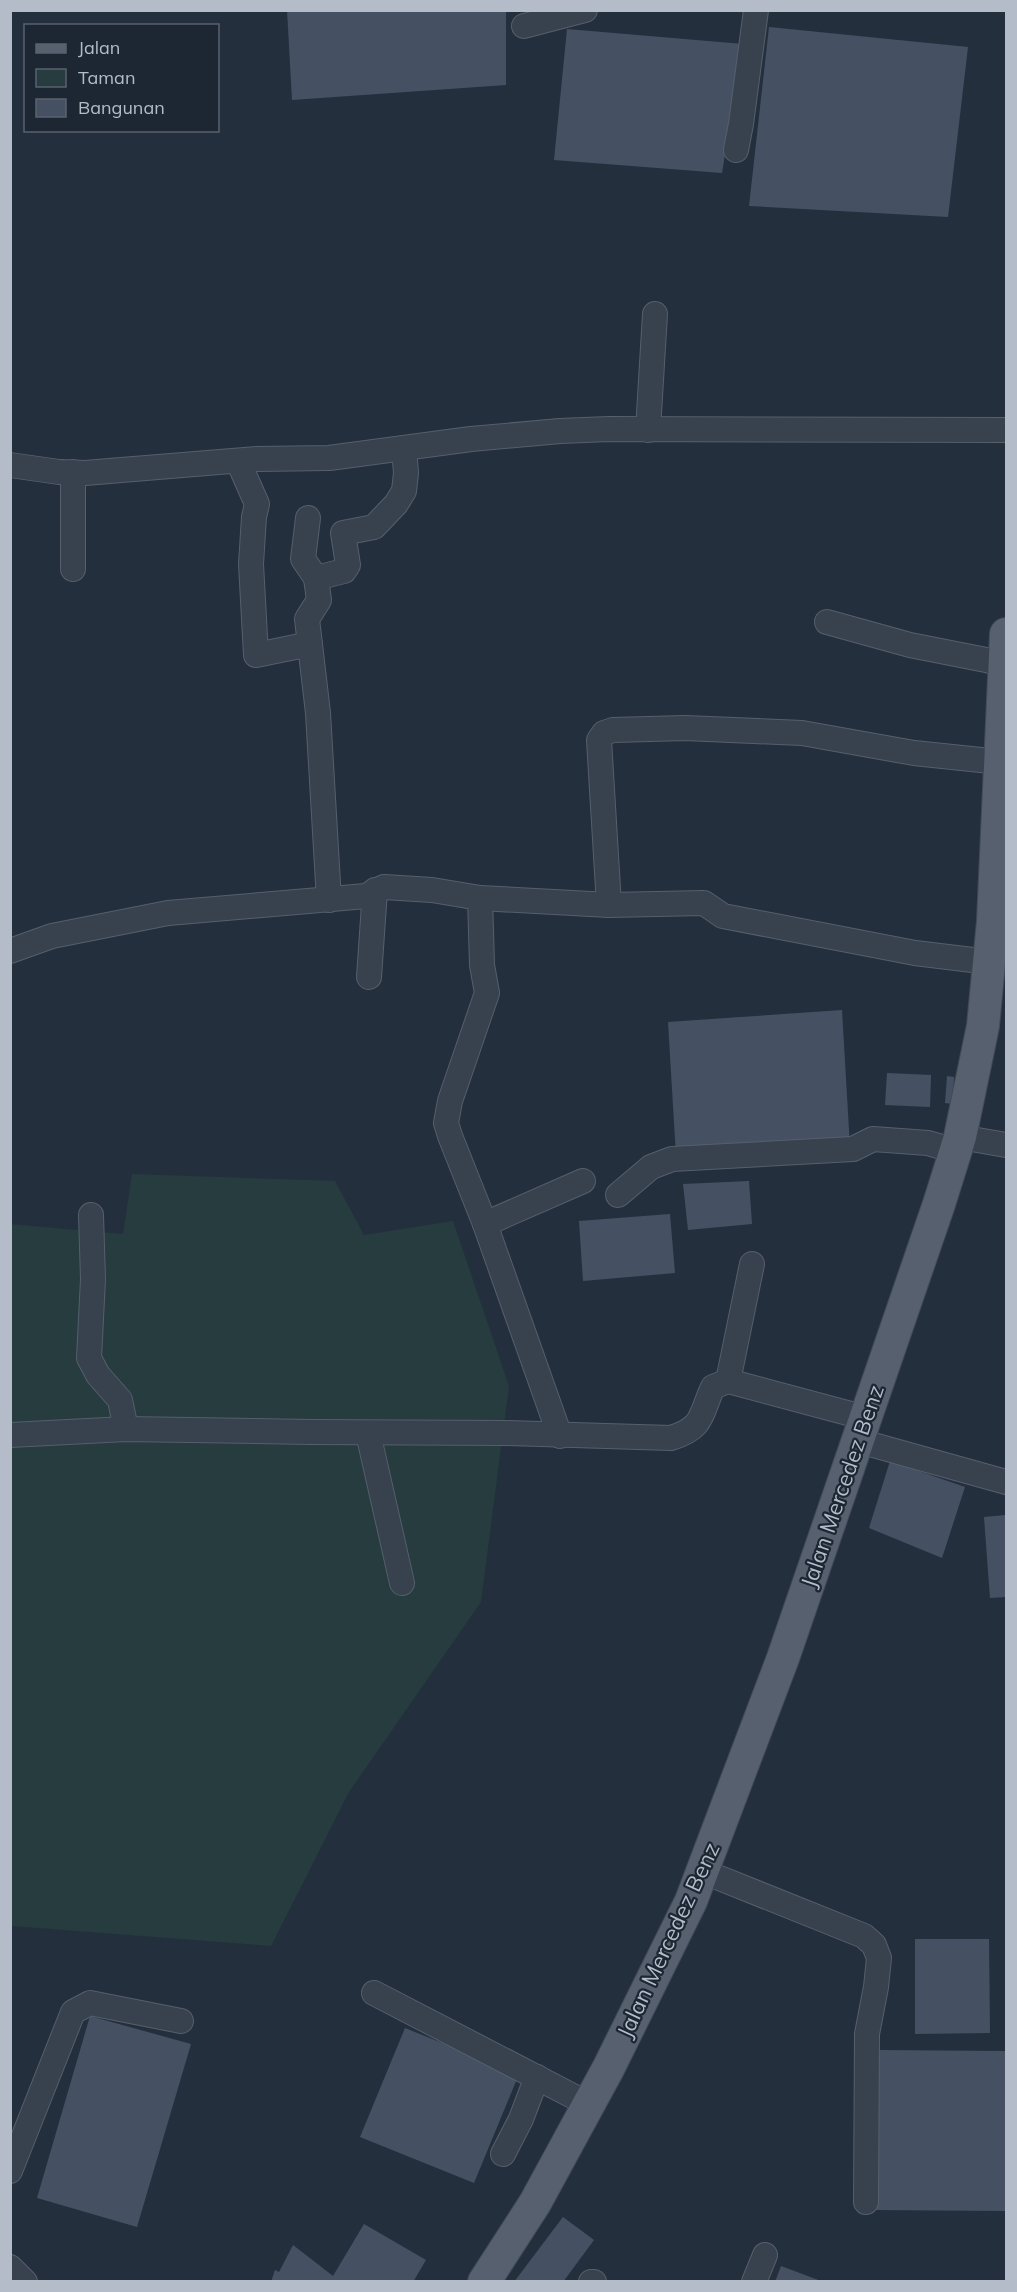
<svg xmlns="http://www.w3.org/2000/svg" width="1017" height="2292" font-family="Mulish,sans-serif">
	<rect width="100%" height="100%" fill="#242f3e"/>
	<path fill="#263c3f" d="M132 1174 335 1181 364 1235 453 1221 509 1386 481 1602 349 1792 271 1946 11 1926 10 1224 123 1234Z"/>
	<g fill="#455162">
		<path d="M287 10H506V85L292 100Z"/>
		<path d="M769 27 968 47 948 217 749 206Z"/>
		<path d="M567 29 743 44 722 173 554 160Z"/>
		<path d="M842 1010 850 1147 676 1156 668 1022Z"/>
		<path d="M887 1073 931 1075 930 1107 885 1105Z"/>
		<path d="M947 1076 954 1077 953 1104 945 1103Z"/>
		<path d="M749 1181 752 1224 688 1230 683 1184Z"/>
		<path d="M670 1214 675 1273 583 1281 579 1221Z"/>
		<path d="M890 1461 965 1487 942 1558 869 1528Z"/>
		<path d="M1006 1515V1597L990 1598 984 1517Z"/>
		<path d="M915 1939H989L990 2033 915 2034Z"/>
		<path d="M90 2016 191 2044 137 2227 37 2198Z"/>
		<path d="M405 2028 519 2074 474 2183 360 2137Z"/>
		<path d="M878 2050 1006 2051V2211L876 2210Z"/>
		<path d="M563 2217 594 2240 563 2282H514Z"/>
		<path d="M364 2224 426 2260 413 2282H271L275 2270 279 2272 293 2245 333 2276Z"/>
		<path d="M781 2266 821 2281V2282H775Z"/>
	</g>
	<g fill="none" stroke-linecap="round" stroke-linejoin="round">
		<g stroke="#565f6c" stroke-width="26">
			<g id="minor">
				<path d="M524 26 585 10"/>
				<path d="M736 150 741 124 756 10"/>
				<path d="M648 430 655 314"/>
				<path d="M238 461 257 504 254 517 251 564 256 655 310 644"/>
				<path d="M10 465 59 472 85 473 257 459 329 458 471 439 560 431 609 429 1006 430"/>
				<path d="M73 472V569"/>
				<path d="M308 518 303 559 316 578"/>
				<path d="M827 622 910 645 986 660 1004 665"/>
				<path d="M480 898 482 965 487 993 450 1101 446 1123 450 1136 485 1224 560 1436"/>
				<path d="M329 900 318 713 307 619 319 600 316 578 344 571 348 565 343 533 374 527 396 504 404 491 406 473 404 448"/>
				<path d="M609 905 599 740 604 733 613 730 685 728 802 733 914 753 1000 762"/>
				<path d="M10 951 52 936 168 913 366 896 384 887 432 890 480 898 609 905 704 903 723 916 915 953 989 962"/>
				<path d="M369 977 375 890"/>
				<path d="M960 1137 1006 1145"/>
				<path d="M618 1195 651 1167 672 1159 853 1149 873 1139 928 1143 955 1151"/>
				<path d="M91 1215 93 1279 89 1358 98 1375 120 1400 126 1429"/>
				<path d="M485 1224 583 1181"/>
				<path d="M728 1381 752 1264"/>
				<path d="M368 1433 402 1583"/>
				<path d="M10 1435 126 1429 310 1432 505 1433 671 1438C704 1428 700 1415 713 1387L728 1381 866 1418"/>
				<path d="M859 1441 1006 1482"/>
				<path d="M702 1871 864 1936 874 1945 879 1958 876 1987 867 2034 866 2202"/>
				<path d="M374 1993 588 2104"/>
				<path d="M503 2154 521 2119 537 2077"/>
				<path d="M10 2171 73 2012 90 2003 181 2021"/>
				<path d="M10 2267 25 2282"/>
				<path d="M591 2282H594"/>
				<path d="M754 2282 765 2255"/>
			</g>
		</g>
		<g stroke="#414a57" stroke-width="34">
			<path id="major" d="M484 2282 535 2203 609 2067 691 1901 783 1658 939 1204 960 1137 983 1026 993 921 1006 634"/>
		</g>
		<use href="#minor" stroke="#38414e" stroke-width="24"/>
		<use href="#major" stroke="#56606e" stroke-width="32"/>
	</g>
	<g text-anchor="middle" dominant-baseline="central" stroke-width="4.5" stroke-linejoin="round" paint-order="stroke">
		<g font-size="22" fill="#b4bcc9" stroke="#1d2633">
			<text transform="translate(842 1486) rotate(-71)">Jalan Mercedez Benz</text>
			<text transform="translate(668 1940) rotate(-65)">Jalan Mercedez Benz</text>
		</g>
	</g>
	<rect width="1017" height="2292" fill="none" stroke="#b4bcc9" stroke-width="24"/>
	<rect x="24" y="24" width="195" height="108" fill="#1d2633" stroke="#59626f" stroke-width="1.5"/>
	<rect x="36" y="44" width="30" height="9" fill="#56606e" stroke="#59626f" stroke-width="1.5"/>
	<text x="78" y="54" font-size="18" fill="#b4bcc9">Jalan</text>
	<rect x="36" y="69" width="30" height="18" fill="#263c3f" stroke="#59626f" stroke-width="1.5"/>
	<text x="78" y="84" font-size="18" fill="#b4bcc9">Taman</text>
	<rect x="36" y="99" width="30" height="18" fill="#455162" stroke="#59626f" stroke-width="1.5"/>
	<text x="78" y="114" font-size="18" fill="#b4bcc9">Bangunan</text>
</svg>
